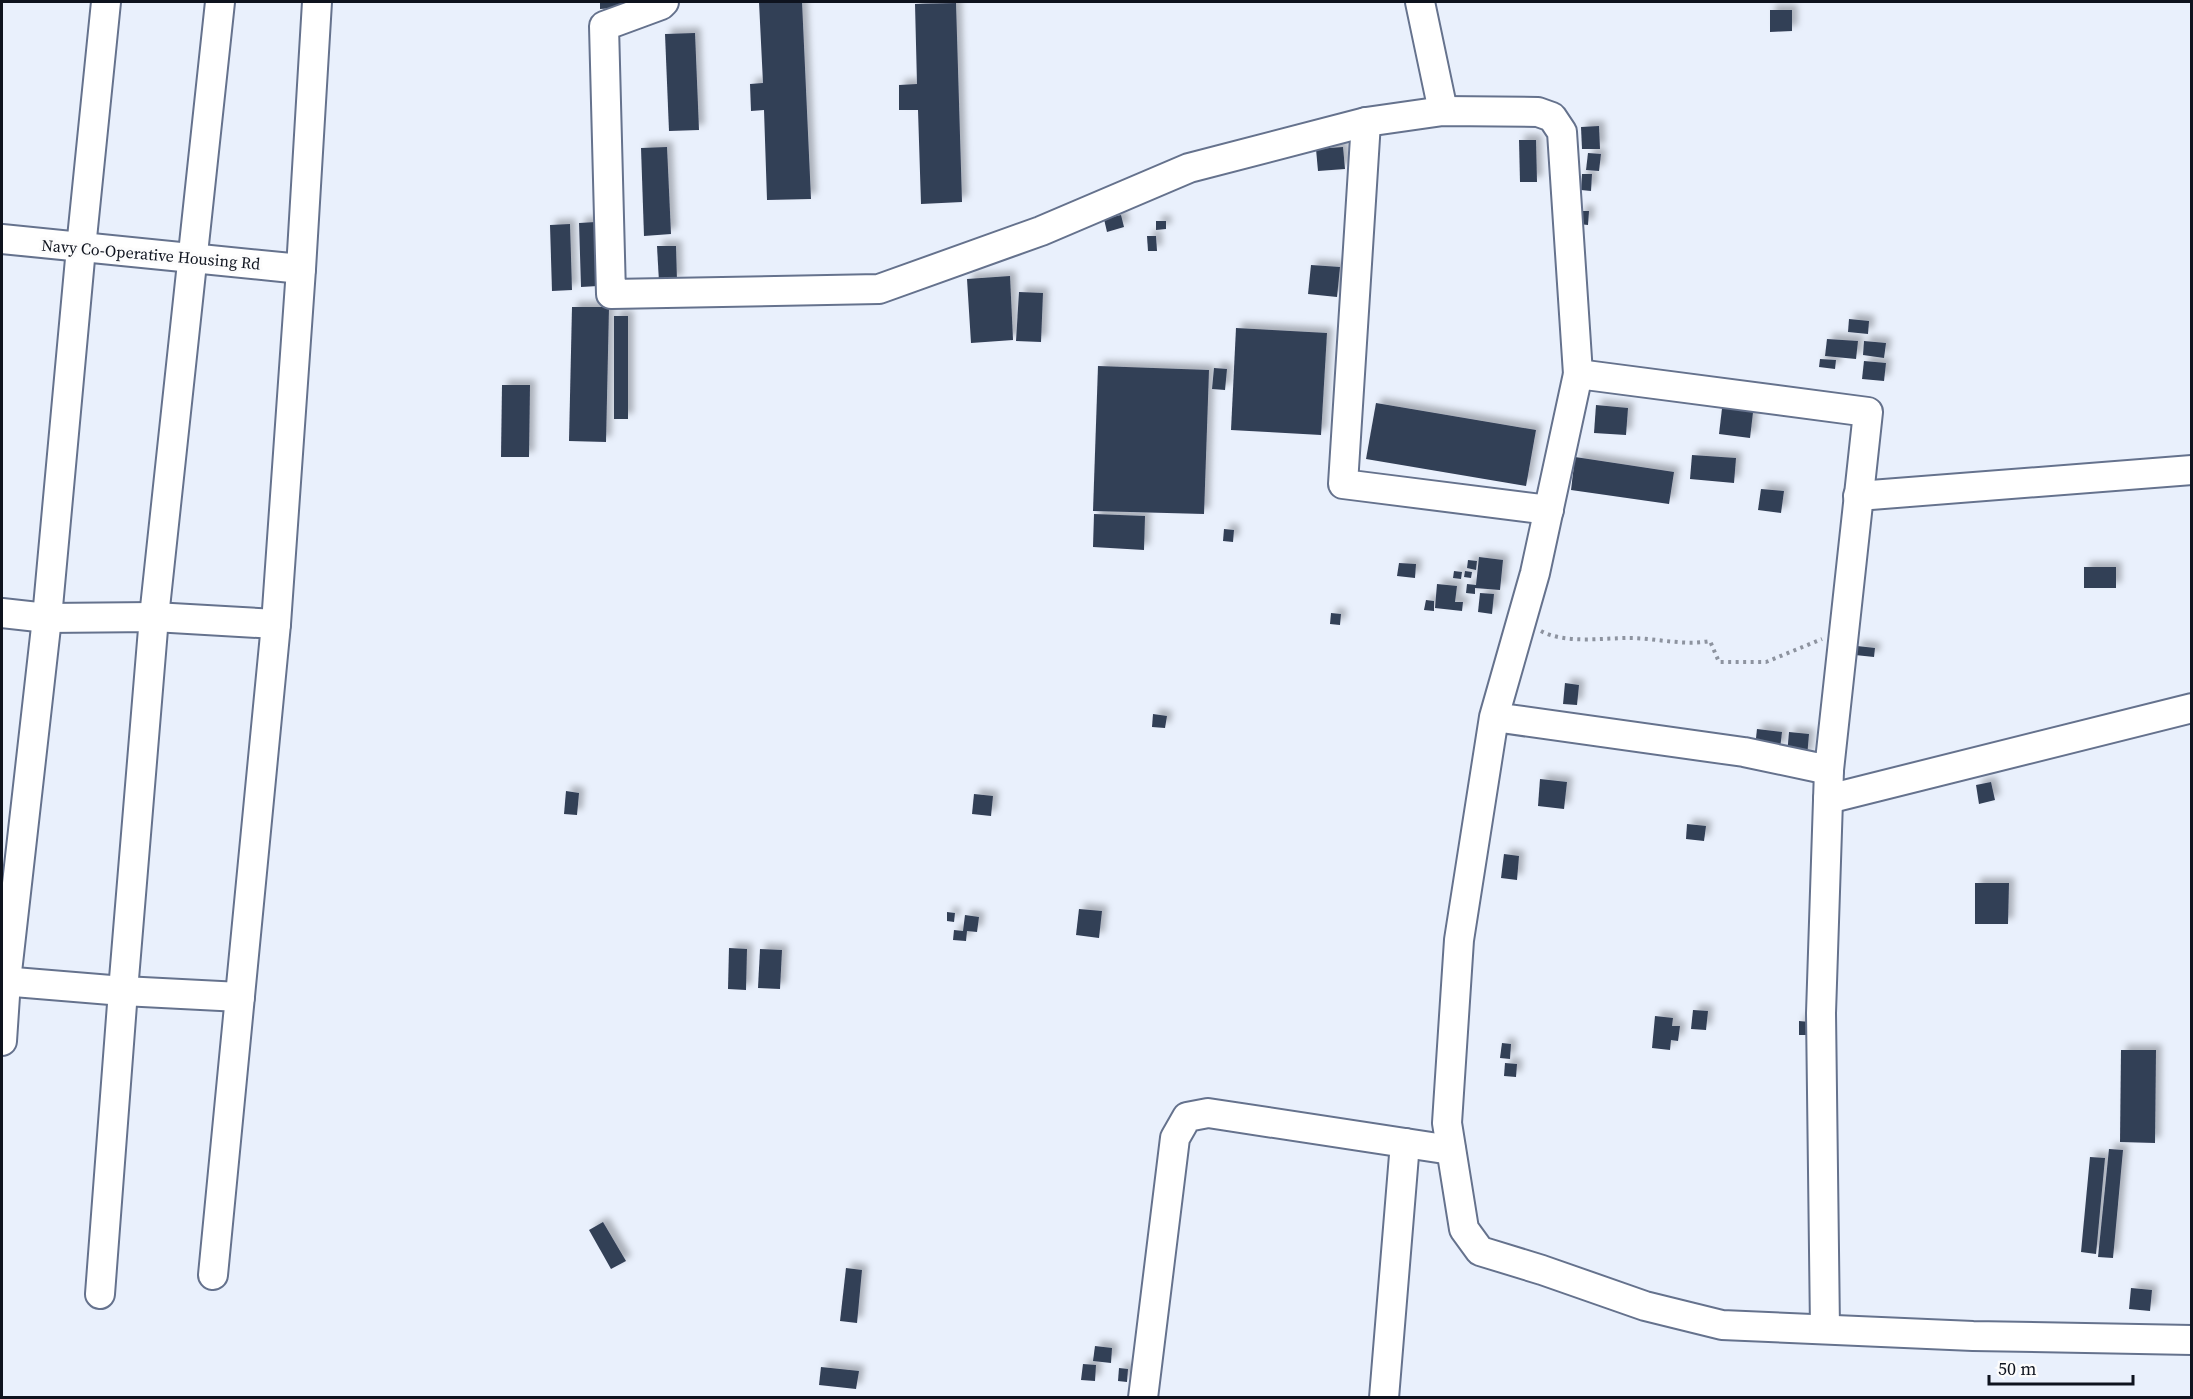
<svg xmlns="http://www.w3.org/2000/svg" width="2193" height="1399" font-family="'Source Serif 4',serif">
	<defs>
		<filter id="shadow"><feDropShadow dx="5.5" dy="-5.5" stdDeviation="3" flood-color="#0004"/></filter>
	</defs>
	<rect width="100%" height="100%" fill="#e9f0fc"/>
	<g fill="#333f57" filter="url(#shadow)">
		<path d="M600 2H629V7L600 9Z"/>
		<path d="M759 2H802L811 199 767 200 764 110 751 111 750 84 763 83Z"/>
		<path d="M956 3 962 202 921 204 918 110H899V85L917 84 915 4Z"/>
		<path d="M1770 10H1792V31L1770 32Z"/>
		<path d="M695 33 699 130 669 131 665 34Z"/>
		<path d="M1599 126 1600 149H1582L1581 127Z"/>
		<path d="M1519 140H1536L1537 182H1520Z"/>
		<path d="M667 147 671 234 644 236 641 148Z"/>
		<path d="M1343 147 1345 169 1318 171 1316 149Z"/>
		<path d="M1588 153 1601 154 1599 171 1586 170Z"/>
		<path d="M1582 174H1592L1591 191 1581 190Z"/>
		<path d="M1580 211H1589L1588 225 1579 224Z"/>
		<path d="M1121 215 1124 227 1107 232 1104 219Z"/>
		<path d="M1156 221H1166V229L1156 230Z"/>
		<path d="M596 222 598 286 581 287 579 223Z"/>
		<path d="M570 224 572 290 552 291 550 225Z"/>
		<path d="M1147 236H1156L1157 251H1148Z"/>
		<path d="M657 246H676L677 281 659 282Z"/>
		<path d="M1311 265 1340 267 1337 297 1308 294Z"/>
		<path d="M1010 276 1013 340 971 343 967 279Z"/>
		<path d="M1019 292 1043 293 1041 342 1016 341Z"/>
		<path d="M572 307H609L606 442 569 441Z"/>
		<rect x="614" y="316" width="14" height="103"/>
		<path d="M1849 319 1869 321 1868 334 1848 332Z"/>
		<path d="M1236 328 1327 333 1321 435 1231 430Z"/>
		<path d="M1827 339 1858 341 1856 359 1825 356Z"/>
		<path d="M1864 341 1886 343 1884 358 1863 355Z"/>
		<path d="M1820 359 1836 360 1835 369 1819 367Z"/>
		<path d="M1864 361 1886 363 1884 381 1862 379Z"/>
		<path d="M1098 366 1209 370 1204 514 1093 511Z"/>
		<path d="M1214 368 1227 369 1225 390 1212 389Z"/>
		<path d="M502 385H530L529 457H501Z"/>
		<path d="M1723 400 1754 404 1750 438 1719 434Z"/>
		<path d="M1376 403 1536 430 1526 486 1366 459Z"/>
		<path d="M1596 405 1628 408 1626 435 1594 433Z"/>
		<path d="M1692 455 1736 458 1734 483 1690 479Z"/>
		<path d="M1575 457 1674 472 1669 504 1571 490Z"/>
		<path d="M1761 489 1784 491 1781 513 1758 510Z"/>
		<path d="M1094 514 1145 516 1144 550 1093 547Z"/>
		<path d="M1224 529 1234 530 1233 542 1223 541Z"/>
		<path d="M1479 557 1503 560 1500 590 1475 588V594L1466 593 1467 584 1476 585Z"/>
		<path d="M1468 560 1477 561 1476 570 1467 568Z"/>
		<path d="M1399 563 1416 564 1415 578 1397 576Z"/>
		<rect x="2084" y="567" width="32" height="21"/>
		<path d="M1454 571 1462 572 1461 579 1453 578Z"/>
		<path d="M1465 571 1472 572 1471 578 1464 577Z"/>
		<path d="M1437 584 1457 586 1455 602H1463L1462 611 1435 608Z"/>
		<path d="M1480 593 1494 594 1492 614 1478 612Z"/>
		<path d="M1426 600 1434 601V611L1424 610Z"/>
		<path d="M1331 613 1341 614 1340 625 1330 624Z"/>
		<path d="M1857 646 1875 648 1874 657 1855 655Z"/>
		<path d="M1565 683 1579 685 1577 705 1563 704Z"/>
		<path d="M1153 714 1167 716 1165 728 1152 727Z"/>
		<path d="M1757 729 1782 732 1780 749 1755 747Z"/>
		<path d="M1789 732 1809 734 1807 757 1787 755Z"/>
		<path d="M1540 779 1567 782 1564 809 1538 806Z"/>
		<path d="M1991 782 1995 800 1979 804 1976 785Z"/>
		<path d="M566 791 579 793 577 815 564 814Z"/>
		<path d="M974 794 993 796 991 816 972 814Z"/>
		<path d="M1687 824 1706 826 1704 841 1686 839Z"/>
		<path d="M1504 854 1519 856 1517 880 1501 878Z"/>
		<path d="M1975 883H2009L2008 924H1975Z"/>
		<path d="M1079 909 1102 911 1099 938 1076 935Z"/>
		<path d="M947 912 955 913 954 922 947 921Z"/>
		<path d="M965 915 979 917 977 932 967 931 966 941 953 940 954 930 963 931Z"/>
		<path d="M729 948 747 949 746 990 728 989Z"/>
		<path d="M760 949 782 950 780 989 758 988Z"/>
		<path d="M1693 1010 1708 1011 1706 1030 1691 1029Z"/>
		<path d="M1655 1016 1673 1018 1672 1026H1680L1678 1041 1671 1040 1670 1050 1652 1048Z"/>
		<path d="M1799 1021 1810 1022 1809 1035H1799Z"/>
		<path d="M1502 1043 1511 1044 1510 1059 1500 1058Z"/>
		<path d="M2121 1050H2156L2155 1143 2120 1142Z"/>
		<path d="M1505 1063 1517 1064 1516 1077 1504 1076Z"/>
		<path d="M2109 1149 2123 1150 2113 1258 2098 1257Z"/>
		<path d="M2090 1157 2105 1158 2096 1254 2081 1252Z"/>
		<path d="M603 1222 626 1261 611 1269 589 1230Z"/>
		<path d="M846 1268 862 1270 857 1323 840 1321Z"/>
		<path d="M2131 1288 2152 1290 2150 1311 2129 1309Z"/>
		<path d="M1095 1346 1112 1348 1111 1363 1093 1361Z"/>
		<path d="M1083 1364 1096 1365 1095 1381 1081 1380Z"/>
		<path d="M821 1367 859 1371 856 1389 819 1385Z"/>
		<path d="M1119 1368 1128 1369 1127 1382 1118 1381Z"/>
	</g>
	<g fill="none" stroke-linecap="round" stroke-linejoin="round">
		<g stroke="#65728d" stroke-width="32">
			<g id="minor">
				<path d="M664 2 661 5 604 26 611 294 879 289 1041 231 1189 168 1366 122 1443 111 1538 112 1552 117 1562 132 1578 374"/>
				<path d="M1420 2 1443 111"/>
				<path d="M1366 122 1343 484 1549 510"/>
				<path d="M2 239 301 269"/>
				<path d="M1858 496 2192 470"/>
				<path d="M2 613 47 618 154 617 276 624"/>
				<path d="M1494 717 1744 752 1829 770 1868 412 1578 374 1535 573 1494 717 1459 940 1447 1123 1464 1229 1480 1251 1542 1270 1645 1306 1722 1325 1973 1336 2192 1340"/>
				<path d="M1828 799 2192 708"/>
				<path d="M2 981 123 991 240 997"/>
				<path d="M2 1041 6 981 47 618 81 248 106 2"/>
				<path d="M213 1275 276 624 301 269 317 2"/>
				<path d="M100 1294 123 991 154 617 220 2"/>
				<path d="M1825 1329 1821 1013 1829 770"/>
				<path d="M1143 1398 1175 1138 1187 1117 1208 1113 1451 1150"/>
				<path d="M1384 1398 1405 1143"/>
			</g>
		</g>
		<path stroke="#8d939f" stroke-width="4" stroke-dasharray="3 4.5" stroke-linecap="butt" d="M1541 631C1565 644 1603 638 1629 638 1656 638 1683 646 1710 641L1719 662H1766L1822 639"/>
		<use href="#minor" stroke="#fff" stroke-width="28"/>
	</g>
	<g text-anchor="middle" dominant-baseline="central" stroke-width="6" stroke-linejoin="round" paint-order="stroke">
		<g font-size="16" fill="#0e131e" stroke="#fcfcfc">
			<text transform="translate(151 254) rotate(5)">Navy Co-Operative Housing Rd</text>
		</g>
	</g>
	<rect width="2193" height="1399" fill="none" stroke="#0e131e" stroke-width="6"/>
	<path d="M1989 1375v9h144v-9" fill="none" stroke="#0e131e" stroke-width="3"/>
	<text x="1998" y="1375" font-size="18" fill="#0e131e" stroke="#fcfcfc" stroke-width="4.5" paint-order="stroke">50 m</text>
</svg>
